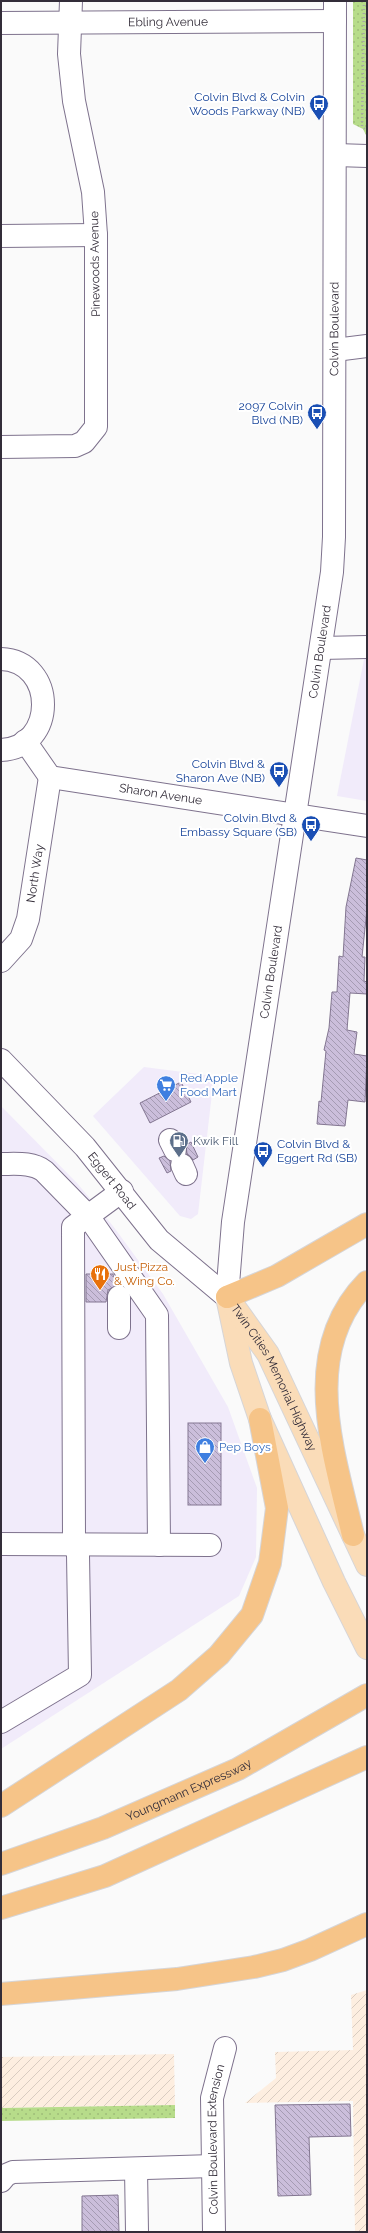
<svg xmlns="http://www.w3.org/2000/svg" width="368" height="2233" font-family="Raleway,sans-serif">
	<defs>
		<pattern id="industrial-furrows" width="10" height="10" patternUnits="userSpaceOnUse"><rect width="10" height="10" fill="#fdeee0"/><path d="M-1 1l2-2M0 10L10 0M9 11l2-2" fill="none" stroke="#d9ccc1"/></pattern>
		<pattern id="green-dots" width="8" height="8" patternUnits="userSpaceOnUse"><rect width="8" height="8" fill="#b7dc8a"/><path d="M2 2h.1M6 6h.1" fill="none" stroke="#9ebd78" stroke-width="1.8" stroke-linecap="round"/></pattern>
		<pattern id="building-back-hatch" width="6" height="6" patternUnits="userSpaceOnUse"><rect width="6" height="6" fill="#cbbedb"/><path d="M-1 5l2 2M0 0l6 6M5-1l2 2" fill="none" stroke="#a59bb3"/></pattern>
	</defs>
	<rect width="100%" height="100%" fill="#fafafa"/>
	<g fill="#f1ebfa">
		<path d="M367 644V801L337 796Z"/>
		<path d="M144 1067 214 1076 198 1214 191 1219 180 1216 93 1116Z"/>
		<path d="M1 1106 77 1183 113 1226 163 1294 228 1407 257 1488 256 1557 239 1596 1 1749Z"/>
	</g>
	<g fill="url(#industrial-furrows)">
		<path d="M367 1990V2232H355L353 2101 245 2103 276 2078 275 2052 353 2050 351 1995Z"/>
		<path d="M174 2054 175 2105 1 2108V2057Z"/>
	</g>
	<g fill="url(#green-dots)">
		<path d="M353 1H367V137L363 129 353 124Z"/>
		<path d="M175 2105V2118L1 2121V2108Z"/>
	</g>
	<g fill="url(#building-back-hatch)" stroke="#837691">
		<path d="M356 858 367 860V909L362 957H365L364 981 367 982V994L350 993 347 1030 357 1032 354 1054 367 1056 365 1102 348 1100 345 1126 317 1124 319 1101 321 1102 326 1051 324 1050 329 1028 332 992H337L339 956 343 957 346 907Z"/>
		<path d="M181 1082 191 1102 150 1123 140 1103Z"/>
		<path d="M191 1142 198 1157 193 1160 187 1154 186 1145Z"/>
		<path d="M164 1156 170 1161 171 1171 167 1173 159 1158Z"/>
		<path d="M86 1274H113L115 1285H118L108 1290 106 1302H86Z"/>
		<rect x="188" y="1423" width="33" height="82"/>
		<path d="M350 2104 351 2136 309 2137 311 2195 278 2196 275 2105Z"/>
		<path d="M118 2195 119 2232H82V2196Z"/>
	</g>
	<g fill="none" stroke-linecap="round" stroke-linejoin="round">
		<g stroke="#7e728d" stroke-width="24">
			<g id="minor">
				<path id="s1" d="M1 23 335 21"/>
				<path d="M336 155 367 156"/>
				<path d="M1 236 96 235"/>
				<path d="M335 350 367 346"/>
				<path d="M1 447 75 446 84 442 96 427V235L93 192 74 101 69 54 71 1"/>
				<path d="M321 648 367 647"/>
				<path d="M1 659C57 661 57 748 1 750"/>
				<path d="M25 741 50 777"/>
				<path id="s2" d="M50 777 367 826"/>
				<path id="s3" d="M1 961 21 939 28 919 50 777"/>
				<path id="s4" d="M1 1060 85 1147 159 1240 227 1297"/>
				<path d="M170 1140 175 1150"/>
				<path d="M1 1164C16 1164 32 1162 44 1171L88 1216 157 1315 159 1545"/>
				<path d="M182 1165 186 1174"/>
				<path id="s5" d="M227 1297 233 1222 332 572 334 537 335 1"/>
				<path d="M119 1328V1297"/>
				<path d="M1 1544 210 1545"/>
				<path d="M1 1722 80 1675 78 1555 74 1539 73 1227 122 1191"/>
				<path d="M136 2169 137 2232"/>
				<path d="M1 2181 6 2175 13 2172 213 2166"/>
				<path id="s6" d="M214 2232 212 2098 225 2048"/>
			</g>
		</g>
		<g stroke="#d6d5d7" stroke-width="24">
			<g id="major">
				<path d="M227 1297 241 1363 260 1419 334 1582 367 1648"/>
				<path id="s7" d="M233 1305 268 1354 367 1565"/>
			</g>
		</g>
		<g stroke="#d6d5d7" stroke-width="24">
			<g id="highway">
				<path d="M227 1297 277 1276 367 1224"/>
				<path d="M353 1535C334 1453 298 1352 367 1282"/>
				<path d="M1 1806 179 1690 219 1655 252 1615 270 1563 277 1508 260 1419"/>
				<path id="s8" d="M1 1864 103 1828 238 1769 367 1695"/>
				<path d="M1 1908 105 1876 367 1757"/>
				<path d="M1 1994 177 1979 254 1967 283 1960 310 1950 367 1924"/>
			</g>
		</g>
		<path stroke="#a6a4a9" stroke-width="2.5" stroke-dasharray="1 3" stroke-linecap="butt" d="M364 1 362 126 367 131"/>
		<use href="#minor" stroke="#fff" stroke-width="22"/>
		<use href="#major" stroke="#fadcb8" stroke-width="22"/>
		<use href="#highway" stroke="#f6c488" stroke-width="22"/>
	</g>
	<defs>
		<g id="bus-pin" transform="scale(1)"><path d="M0 17L-7.5 6A9.5 9.5 0 1 1 7.5 6Z" fill="#1a4fb4" stroke="#fff"/><path d="M-5-6H5V4H4V6H2V4H-2V6H-4V4H-5ZM-3.5-4V0h7V-4ZM-3.5 1.2v1.5H-2V1.2ZM2 1.2v1.5H3.5V1.2Z" fill="#fff"/></g>
		<g id="supermarket-pin" transform="scale(1)"><path d="M0 17L-7.5 6A9.5 9.5 0 1 1 7.5 6Z" fill="#3f7fe0" stroke="#fff"/><path d="M-6-5.5h2.5l.6 2H6L4.5 2H-2.5L-4.4-4H-6ZM-1.5 3.2a1.3 1.3 0 1 0 .1 0ZM3 3.2a1.3 1.3 0 1 0 .1 0Z" fill="#fff"/></g>
		<g id="fuel-pin" transform="scale(1)"><path d="M0 17L-7.5 6A9.5 9.5 0 1 1 7.5 6Z" fill="#5c6f8a" stroke="#fff"/><path d="M-5.5-6h7V0h2V4h1.3V-2.5L3-4.5l.8-.8L6-3V5H2.5V1h-1V6h-7ZM-4.2-4.7v3.2H.2V-4.7Z" fill="#fff"/></g>
		<g id="restaurant-pin" transform="scale(1)"><path d="M0 17L-7.5 6A9.5 9.5 0 1 1 7.5 6Z" fill="#e8710a" stroke="#fff"/><path d="M-5-6h1v4h1v-4h1v4h1v-4h1v5L-1.5 .5V6h-2V.5L-5-1ZM5-6V6H3V1.5H1.5Q1.5-4 5-6Z" fill="#fff"/></g>
		<g id="shop-pin" transform="scale(1)"><path d="M0 17L-7.5 6A9.5 9.5 0 1 1 7.5 6Z" fill="#3f7fe0" stroke="#fff"/><path d="M-5-2.5h2.3a2.7 3.5 0 0 1 5.4 0H5L5.5 6h-11ZM-1.5-2.5h3a1.5 2.3 0 0 0-3 0Z" fill="#fff"/></g>
	</defs>
	<g fill-rule="evenodd">
		<use href="#bus-pin" x="319" y="104"/>
		<use href="#bus-pin" x="317" y="413"/>
		<use href="#bus-pin" x="279" y="771"/>
		<use href="#bus-pin" x="311" y="825"/>
		<use href="#supermarket-pin" x="166" y="1085"/>
		<use href="#fuel-pin" x="179" y="1141"/>
		<use href="#bus-pin" x="263" y="1151"/>
		<use href="#restaurant-pin" x="100" y="1274"/>
		<use href="#shop-pin" x="205" y="1447"/>
	</g>
	<g text-anchor="middle" dominant-baseline="central" stroke-width="4" stroke-linejoin="round" paint-order="stroke">
		<g font-size="12" fill="#332d39" stroke="#fff">
			<text stroke="none"><textPath href="#s1" startOffset="167">Ebling Avenue</textPath></text>
			<text transform="translate(95 264) rotate(-91)">Pinewoods Avenue</text>
			<text stroke="none"><textPath href="#s5" startOffset="976">Colvin Boulevard</textPath></text>
			<text stroke="none"><textPath href="#s5" startOffset="652">Colvin Boulevard</textPath></text>
			<text stroke="none"><textPath href="#s2" startOffset="112">Sharon Avenue</textPath></text>
			<text stroke="none"><textPath href="#s3" startOffset="97">North Way</textPath></text>
			<text stroke="none"><textPath href="#s5" startOffset="328">Colvin Boulevard</textPath></text>
			<text stroke="none"><textPath href="#s4" startOffset="164">Eggert Road</textPath></text>
			<text stroke="none"><textPath href="#s7" startOffset="84">Twin Cities Memorial Highway</textPath></text>
			<text stroke="none"><textPath href="#s8" startOffset="202">Youngmann Expressway</textPath></text>
			<text stroke="none"><textPath href="#s6" startOffset="93">Colvin Boulevard Extension</textPath></text>
		</g>
		<g font-size="12" fill="#164399" stroke="#fff" text-anchor="end">
			<text x="305" y="97">Colvin Blvd &amp; Colvin<tspan x="305" dy="14">Woods Parkway (NB)</tspan></text>
			<text x="303" y="406">2097 Colvin<tspan x="303" dy="14">Blvd (NB)</tspan></text>
			<text x="265" y="764">Colvin Blvd &amp;<tspan x="265" dy="14">Sharon Ave (NB)</tspan></text>
			<text x="297" y="818">Colvin Blvd &amp;<tspan x="297" dy="14">Embassy Square (SB)</tspan></text>
			<text x="277" y="1144" text-anchor="start">Colvin Blvd &amp;<tspan x="277" dy="14">Eggert Rd (SB)</tspan></text>
		</g>
		<g font-size="12" fill="#366cbe" stroke="#fff" text-anchor="start">
			<text x="180" y="1078">Red Apple<tspan x="180" dy="14">Food Mart</tspan></text>
			<text x="219" y="1447">Pep Boys</text>
		</g>
		<g font-size="12" fill="#4e5e75" stroke="#fff" text-anchor="start">
			<text x="193" y="1141">Kwik Fill</text>
		</g>
		<g font-size="12" fill="#c56008" stroke="#fff" text-anchor="start">
			<text x="114" y="1267">Just Pizza<tspan x="114" dy="14">&amp; Wing Co.</tspan></text>
		</g>
	</g>
	<rect width="368" height="2233" fill="none" stroke="#332d39" stroke-width="4"/>
</svg>
